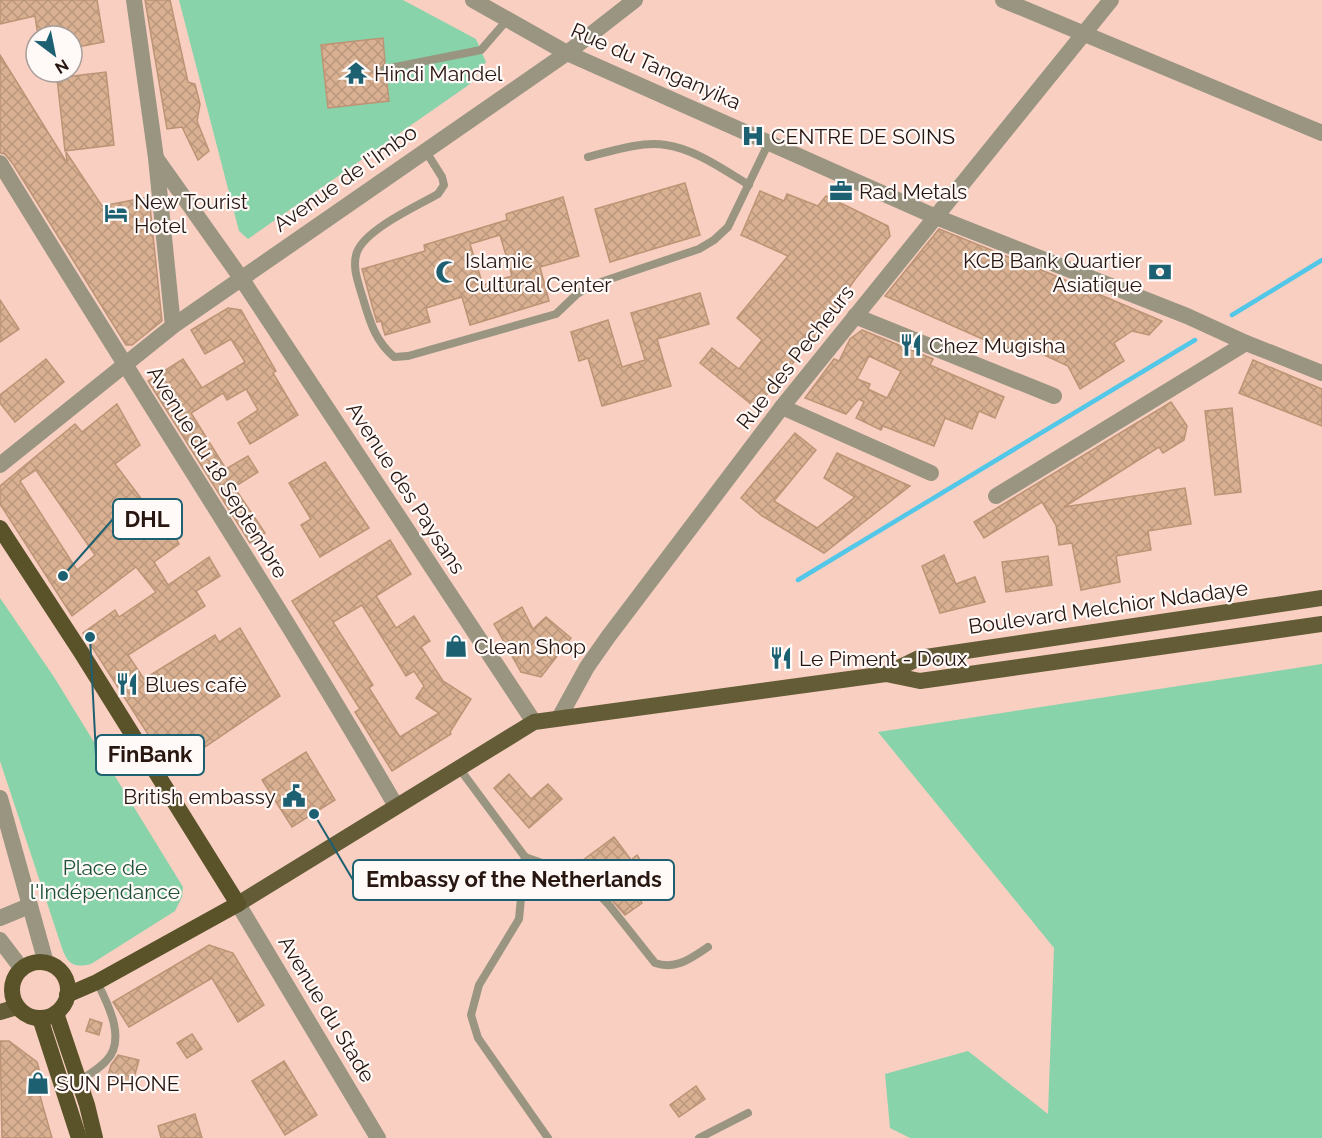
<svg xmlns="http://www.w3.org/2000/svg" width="1322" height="1138" font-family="Raleway,sans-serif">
	<defs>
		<pattern id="building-cross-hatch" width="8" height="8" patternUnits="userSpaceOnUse" patternTransform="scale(1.5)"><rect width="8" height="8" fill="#d9b091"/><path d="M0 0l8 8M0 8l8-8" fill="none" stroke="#ba977c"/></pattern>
	</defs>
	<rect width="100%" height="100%" fill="#f9cfc1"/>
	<g fill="#88d3aa">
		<path d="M179 0H403L476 39 486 62 470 84 248 239 239 231Z"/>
		<path d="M0 598 54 677 183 887 182 897 175 911 91 964C74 968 68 965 62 948L0 761Z"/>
		<path d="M1322 664V1138H910L890 1128 885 1074 968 1051 1048 1114 1054 948 878 732Z"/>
	</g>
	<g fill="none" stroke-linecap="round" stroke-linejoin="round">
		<g stroke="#52c7e7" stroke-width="4.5">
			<path d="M1232 315 1322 260"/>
			<path d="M798 580 1195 340"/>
		</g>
	</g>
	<g fill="url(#building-cross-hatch)" stroke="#bc9475" stroke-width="1.5" fill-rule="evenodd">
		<path d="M0 0H97L104 42 72 48V36H38L35 16 0 24Z"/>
		<path d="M145 0H170L188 82 195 84 200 104 197 121 209 151 198 160 182 127 167 129Z"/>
		<path d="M383 38 385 63 379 70 386 75 389 101 328 108 321 45Z"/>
		<path d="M0 55 67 163 66 152 102 206 149 197 162 321 132 345H126L13 164 5 154 0 153Z"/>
		<path d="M106 72 114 145 65 151 57 78Z"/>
		<path d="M685 183 700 235 610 262 595 209Z"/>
		<path d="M760 191 784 201 787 194 818 206 826 196 888 226 890 236 856 278 815 336 756 408 700 363 712 348 739 369 762 340 737 318 788 256 741 235Z"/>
		<path d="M563 197 579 256 540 267 549 301 470 325 462 297 426 308 430 322 385 335 381 321 377 322 375 316 362 269 425 251 424 245 507 220 506 214ZM500 235 512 276 483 285 470 244Z"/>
		<path d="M939 229 1051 274 1162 321 1149 335 1132 331 1114 343 1124 361 1080 389 1068 366 1027 347 1021 356 885 296Z"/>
		<path d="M700 293 709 324 657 339 671 386 602 406 588 358 579 361 571 332 608 320 622 367 645 360 631 313Z"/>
		<path d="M0 300 19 329 0 342Z"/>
		<path d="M228 308 241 310 276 371 273 373 298 415 250 444 238 423 258 410 246 389 227 400 223 393 191 413 226 469 248 456 258 472 234 487 265 533 250 543 148 381 183 359 202 388 245 362 231 339 205 354 191 330Z"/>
		<path d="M862 330 933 359 930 365 1004 397 995 418 979 411 972 429 945 418 934 446 883 426 881 430 856 418 864 402 859 399 846 414 805 398 834 359 839 361 850 339ZM869 356 901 371 887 398 868 389 870 384 857 379Z"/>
		<path d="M46 359 64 382 15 422 0 403V395Z"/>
		<path d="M1253 360 1322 389V426L1239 393Z"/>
		<path d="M1171 402 1187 426 1184 440 1163 453 1159 447 1064 507 1185 488 1191 524 1148 531 1151 550 1116 556 1120 582 1081 590 1072 543 1059 545 1056 525 1042 502 984 538 974 522Z"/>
		<path d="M117 404 140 445 115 464 149 509 157 502 179 544 154 562 168 585 209 557 220 576 196 591 205 606 128 655 144 679 215 635 219 642 240 628 280 696 171 770 83 633 115 610 119 617 156 592 136 567 72 616 0 504V486L75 424 82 432ZM36 470 95 555 77 570 20 481Z"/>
		<path d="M1232 408 1241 492 1215 495 1205 411Z"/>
		<path d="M795 433 816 450 774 501 817 528 855 497 824 478 837 453 910 486 824 553 762 516 741 498Z"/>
		<path d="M325 462 369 528 320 557 301 525 311 519 289 483Z"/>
		<path d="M390 540 411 574 376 596 396 628 414 616 430 641 421 647 443 681 471 699 450 732 451 734 392 771 355 712 360 709 292 601ZM362 605 406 676 414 671 424 686 416 698 439 713 400 737 369 688 373 685 333 622Z"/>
		<path d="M944 555 956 584 975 577 985 602 940 613 922 566Z"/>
		<path d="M1048 556 1052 585 1006 592 1002 562Z"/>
		<path d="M522 607 533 629 546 617 571 638 541 677 521 672 494 624Z"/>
		<path d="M306 752 335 800 292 827 262 780Z"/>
		<path d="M509 774 531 799 548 784 562 799 529 828 494 788Z"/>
		<path d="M614 837 631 860 637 855 645 867 642 870 650 882 635 892 642 903 625 915 579 863Z"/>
		<path d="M209 945 233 953 264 1005 238 1022 212 978 129 1027 113 1002Z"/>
		<path d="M90 1019 102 1023 99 1035 86 1031Z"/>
		<path d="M192 1034 202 1049 187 1058 177 1043Z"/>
		<path d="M0 1041H9L37 1062 46 1094 40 1096 52 1138H2Z"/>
		<path d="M118 1055 139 1060 132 1085 107 1079 111 1065Z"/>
		<path d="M284 1061 317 1115 285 1135 252 1081Z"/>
		<path d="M696 1086 705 1099 679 1117 670 1105Z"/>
		<path d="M195 1114 202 1138H161L158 1126Z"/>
	</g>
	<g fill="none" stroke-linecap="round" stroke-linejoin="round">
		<g stroke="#999581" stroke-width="8">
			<path d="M385 69 481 50 508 19"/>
			<path d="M425 150 442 177 444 185 438 194C417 206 366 229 357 252 351 268 360 287 364 302 371 325 376 341 394 357L408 356 556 314 577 294 592 285 699 249 714 240 728 227 769 142"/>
			<path d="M588 157C612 151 641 141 666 145 695 149 724 170 749 185"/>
			<path d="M459 768 525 857 582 877 609 905 655 963C676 970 690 959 708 947"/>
			<path d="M525 857 519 919 479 985 471 1015 478 1038 548 1138"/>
			<path d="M79 1081C88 1075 99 1069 106 1061 127 1040 108 1004 97 982"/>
			<path d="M699 1138 748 1113"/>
		</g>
		<g stroke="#999581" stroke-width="16">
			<path d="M473 0 567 53 936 217 1187 316 1246 343 1322 373"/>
			<path d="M156 158 241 278 534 722"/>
			<path d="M0 163C131 378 270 588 396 806"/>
			<path d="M855 316 1054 396"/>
			<path d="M782 407 931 473"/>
			<path d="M996 496 1246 343"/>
			<path d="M559 718 587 667 608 637 782 407 1111 0"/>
			<path d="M0 798 46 963"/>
			<path d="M0 918 29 906"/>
			<path d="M0 940 22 969"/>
		</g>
		<g stroke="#999581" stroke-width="16">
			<path d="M134 0 156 158 173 326"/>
			<path d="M1003 0 1322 133"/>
			<path d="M0 465 173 326 567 53 635 0"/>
			<path d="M238 904 378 1138"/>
		</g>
		<g stroke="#635c37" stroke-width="16">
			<path d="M886 674 920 681 1322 624"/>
			<path d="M238 904 534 722 886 674 919 658 1322 598"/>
			<path d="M0 1012 17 1007"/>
		</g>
		<g stroke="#5a5229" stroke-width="16">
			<path d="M0 528 81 652 238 904 97 982 67 995"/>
			<circle cx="40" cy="990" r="28"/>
			<path d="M56 1013 87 1105 95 1138"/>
			<path d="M40 1018 79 1138"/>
		</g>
	</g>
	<defs>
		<g id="temple-bare" transform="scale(1.8)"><path d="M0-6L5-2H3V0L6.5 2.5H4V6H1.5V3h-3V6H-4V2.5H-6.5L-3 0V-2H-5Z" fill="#1c6072" stroke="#fffaf8" stroke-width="2.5" paint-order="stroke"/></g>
		<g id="hospital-bare" transform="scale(1.8)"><path d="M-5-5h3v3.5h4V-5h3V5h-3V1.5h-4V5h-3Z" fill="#1c6072" stroke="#fffaf8" stroke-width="2.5" paint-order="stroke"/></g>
		<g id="office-bare" transform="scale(1.8)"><path d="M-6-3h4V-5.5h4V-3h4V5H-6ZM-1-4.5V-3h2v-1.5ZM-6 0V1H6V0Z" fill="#1c6072" stroke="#fffaf8" stroke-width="2.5" paint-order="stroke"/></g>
		<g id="hotel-bare" transform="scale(1.8)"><path d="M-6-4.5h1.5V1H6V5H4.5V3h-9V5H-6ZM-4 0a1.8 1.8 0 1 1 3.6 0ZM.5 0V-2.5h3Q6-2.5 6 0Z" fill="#1c6072" stroke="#fffaf8" stroke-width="2.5" paint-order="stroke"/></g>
		<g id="mosque-bare" transform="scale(1.8)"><path d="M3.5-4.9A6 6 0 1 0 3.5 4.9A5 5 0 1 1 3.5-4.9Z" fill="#1c6072" stroke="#fffaf8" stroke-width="2.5" paint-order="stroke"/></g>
		<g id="bank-bare" transform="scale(1.8)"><path d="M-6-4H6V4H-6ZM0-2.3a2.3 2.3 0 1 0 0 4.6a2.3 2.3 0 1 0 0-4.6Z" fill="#1c6072" stroke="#fffaf8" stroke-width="2.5" paint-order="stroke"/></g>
		<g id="restaurant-bare" transform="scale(1.8)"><path d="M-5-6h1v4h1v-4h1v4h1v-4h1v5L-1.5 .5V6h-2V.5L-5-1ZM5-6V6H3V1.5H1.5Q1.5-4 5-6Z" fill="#1c6072" stroke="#fffaf8" stroke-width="2.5" paint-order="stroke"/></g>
		<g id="shop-bare" transform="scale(1.8)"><path d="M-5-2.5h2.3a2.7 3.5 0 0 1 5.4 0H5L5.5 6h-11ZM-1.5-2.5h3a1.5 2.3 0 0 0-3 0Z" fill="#1c6072" stroke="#fffaf8" stroke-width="2.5" paint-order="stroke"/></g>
		<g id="civic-bare" transform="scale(1.8)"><path d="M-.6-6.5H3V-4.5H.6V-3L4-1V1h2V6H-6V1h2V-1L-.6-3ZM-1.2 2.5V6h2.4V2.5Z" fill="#1c6072" stroke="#fffaf8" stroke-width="2.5" paint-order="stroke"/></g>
	</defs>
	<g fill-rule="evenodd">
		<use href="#temple-bare" x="356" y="73"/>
		<use href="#hospital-bare" x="753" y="136"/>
		<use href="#office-bare" x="841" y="191"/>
		<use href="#hotel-bare" x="116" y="213"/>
		<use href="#mosque-bare" x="447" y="272"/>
		<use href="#bank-bare" x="1160" y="272"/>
		<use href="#restaurant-bare" x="911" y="345"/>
		<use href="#shop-bare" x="456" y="646"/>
		<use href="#restaurant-bare" x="781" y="658"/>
		<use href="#restaurant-bare" x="127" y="684"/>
		<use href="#civic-bare" x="294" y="796"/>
		<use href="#shop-bare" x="38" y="1083"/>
	</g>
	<g text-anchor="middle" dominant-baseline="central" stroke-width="4.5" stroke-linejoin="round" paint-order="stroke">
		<g font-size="21" fill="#281610" stroke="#fffaf8">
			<text transform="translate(656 66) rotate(24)">Rue du Tanganyika</text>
			<text transform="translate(345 178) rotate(-35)">Avenue de l'Imbo</text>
			<text transform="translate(795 357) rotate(-52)">Rue des Pecheurs</text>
			<text transform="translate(218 472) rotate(58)">Avenue du 18 Septembre</text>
			<text transform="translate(406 488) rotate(57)">Avenue des Paysans</text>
			<text transform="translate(1108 607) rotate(-8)">Boulevard Melchior Ndadaye</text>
			<text transform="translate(327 1009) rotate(59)">Avenue du Stade</text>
		</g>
		<g font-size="21" fill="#281610" stroke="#fffaf8" text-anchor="start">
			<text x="374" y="73">Hindi Mandel</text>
			<text x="771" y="136">CENTRE DE SOINS</text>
			<text x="859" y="191">Rad Metals</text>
			<text x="134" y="201">New Tourist<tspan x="134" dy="24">Hotel</tspan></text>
			<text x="465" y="260">Islamic<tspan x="465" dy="24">Cultural Center</tspan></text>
			<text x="1142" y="260" text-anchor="end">KCB Bank Quartier<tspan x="1142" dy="24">Asiatique</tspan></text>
			<text x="929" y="345">Chez Mugisha</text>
			<text x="474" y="646">Clean Shop</text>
			<text x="799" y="658">Le Piment - Doux</text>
			<text x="145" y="684">Blues cafè</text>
			<text x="276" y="796" text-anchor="end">British embassy</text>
			<text x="56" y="1083">SUN PHONE</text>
		</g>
		<g font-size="21" fill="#1f5138" stroke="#fffaf8">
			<text x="105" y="867">Place de<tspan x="105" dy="24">l'Indépendance</tspan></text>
		</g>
	</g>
	<path fill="none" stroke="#1c6072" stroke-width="2" d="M63 576L113 519M90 637L96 755M314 814L353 880"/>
	<g fill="#1c6072" stroke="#fffaf8" stroke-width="2">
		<circle cx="63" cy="576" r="6"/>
		<circle cx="90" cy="637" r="6"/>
		<circle cx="314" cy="814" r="6"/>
	</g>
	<g fill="#fffaf8" stroke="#1c6072" stroke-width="2">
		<rect x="113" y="499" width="69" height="40" rx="6"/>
		<rect x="96" y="735" width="108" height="40" rx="6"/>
		<rect x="353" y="860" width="321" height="40" rx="6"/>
	</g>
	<g font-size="22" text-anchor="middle" font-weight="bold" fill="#281610">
		<text x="147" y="527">DHL</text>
		<text x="150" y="762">FinBank</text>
		<text x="514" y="887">Embassy of the Netherlands</text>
	</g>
	<g transform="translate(54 54) rotate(148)"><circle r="28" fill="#fffaf8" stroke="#a99f9b" stroke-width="1.5"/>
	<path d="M0-4.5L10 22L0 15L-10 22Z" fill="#1c6072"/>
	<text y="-9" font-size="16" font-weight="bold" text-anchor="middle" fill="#281610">N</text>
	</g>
</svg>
